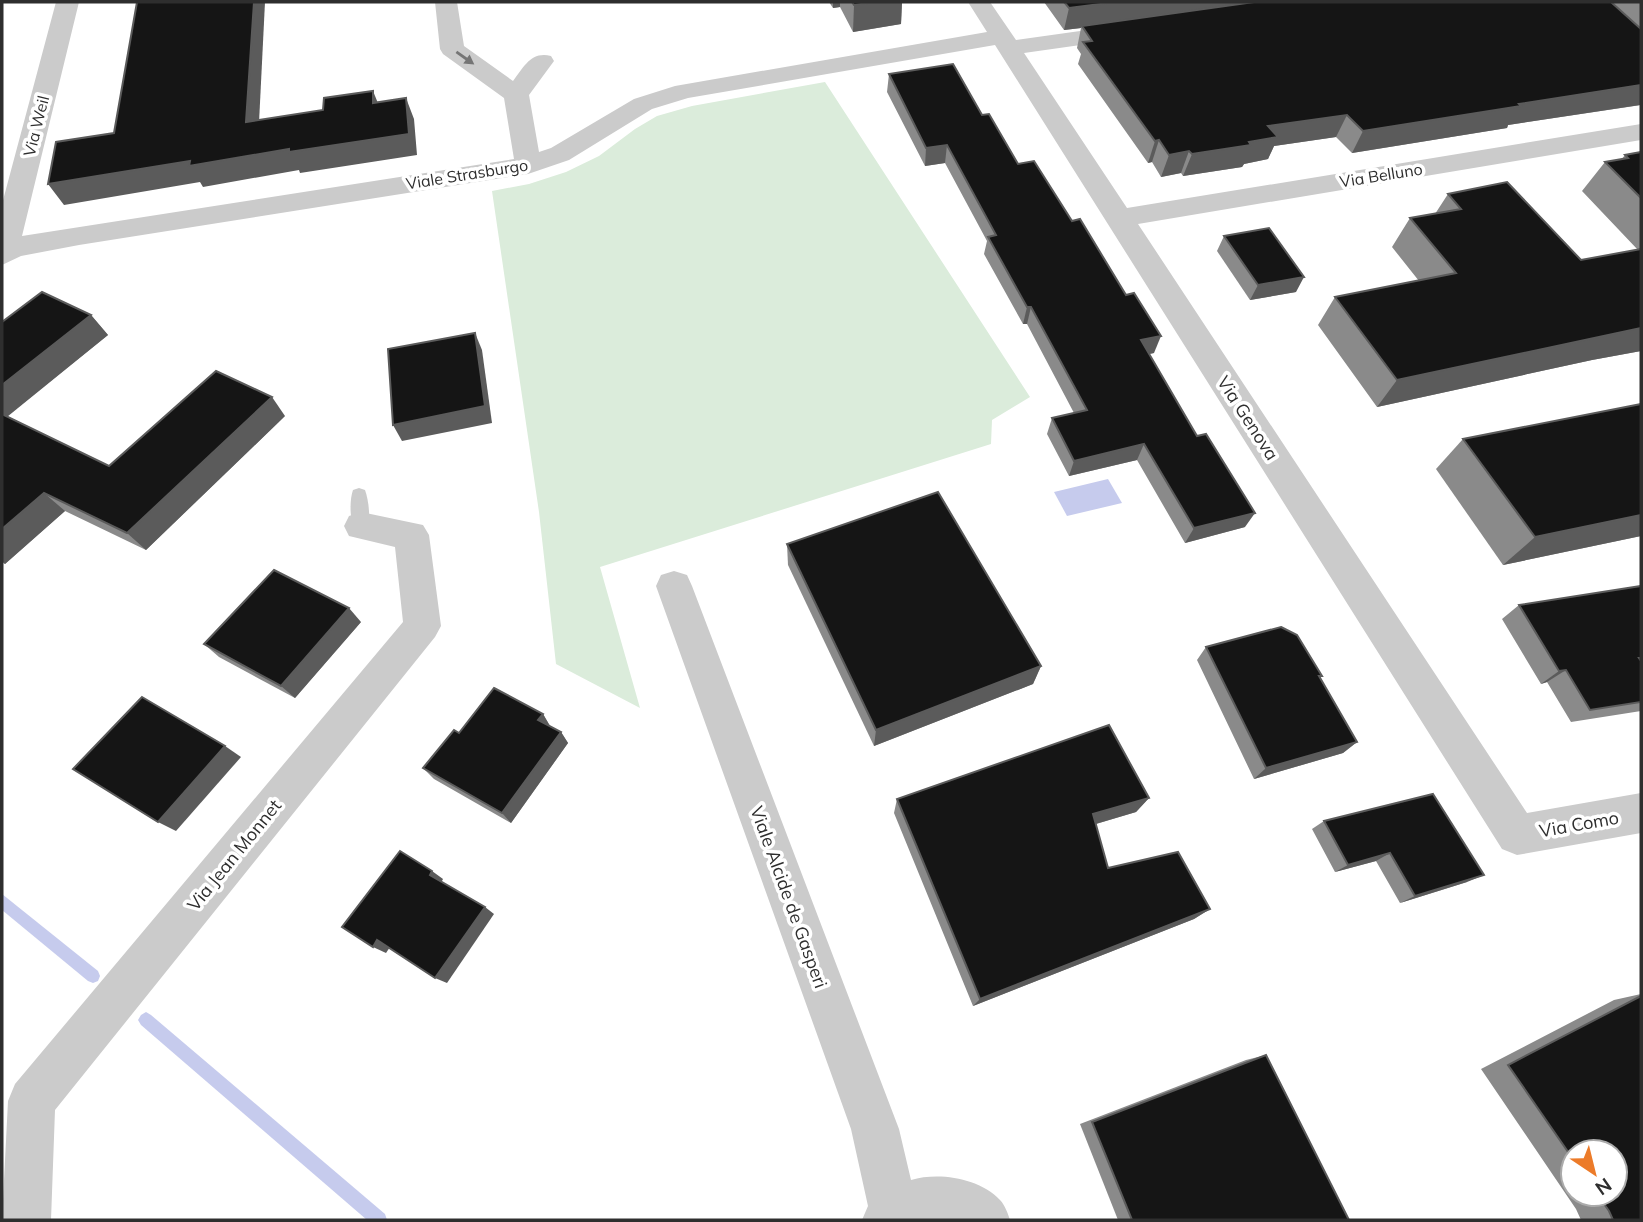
<svg xmlns="http://www.w3.org/2000/svg" width="1643" height="1222" font-family="Mulish,sans-serif">
	<rect width="100%" height="100%" fill="#fff"/>
	<path fill="#dbecdb" d="M825 82 1030 397 992 420 991 444 600 567 640 708 556 664 539 512 492 191 529 184 566 172 599 156 635 129 657 116 692 106Z"/>
	<path fill="#c6cbed" d="M1108 479 1122 503 1067 516 1054 492Z"/>
	<g fill="none" stroke-linecap="round" stroke-linejoin="round">
		<g fill="#c6cbed" fill-rule="evenodd">
			<path d="M2 894 98 971 100 976 98 981 93 983 88 981 2 910Z"/>
			<path d="M146 1012 151 1015 385 1214 387 1220H367L141 1025 138 1020 141 1015Z"/>
		</g>
		<path fill="#cbcbcb" fill-rule="evenodd" d="M359 488 365 490C369 501 371 521 367 531H355C350 521 349 501 353 490Z"/>
		<g fill="#cbcbcb" fill-rule="evenodd">
			<path d="M56 2H79L22 236 514 159 504 98 443 54 440 49 435 2H457L464 46 513 81C524 67 531 51 551 56L554 61 529 95 539 152 551 148 634 99 675 86 987 32 968 2H990L1016 40 1130 24 1138 26 1142 31 1138 36 1130 38 1024 53 1127 208 1641 124V140L1138 224 1527 813 1641 793V833L1517 855 1502 849 995 45 688 98 652 109 569 160 528 174 79 245 21 256 2 265V204Z"/>
			<path d="M361 512 423 525 429 535 441 626 435 637 55 1110 51 1220H2L8 1101 15 1084 403 622 395 547 349 536 344 526 349 516Z"/>
			<path d="M674 571 687 575 692 586 899 1129 911 1180C939 1172 979 1178 1000 1200 1005 1205 1008 1214 1010 1220H862L868 1206 851 1129 656 586 661 575Z"/>
		</g>
	</g>
	<g fill="#8a8a8a" fill-rule="evenodd">
		<path d="M829 2H902L901 24 853 32 840 7 833 8Z"/>
		<path d="M1044 2H1641V105L1508 125 1507 128 1352 153 1336 137 1274 146 1268 159 1244 164 1242 167 1183 176 1181 173 1161 177 1152 162 1148 163 1078 64 1081 54 1077 48 1081 28 1064 30Z"/>
		<path d="M889 74 982 115 1154 353 1149 354 1245 527 1185 543 1137 460 1069 476 1047 434 1052 418 1074 413 1027 324H1023L984 254 987 241 945 163 925 166 887 92Z"/>
		<path d="M1641 152V351L1592 360 1377 407 1318 325 1335 297 1419 281 1392 247 1410 218 1435 214 1448 194 1581 260 1638 250 1582 191 1605 162 1621 160 1625 155Z"/>
		<path d="M1224 236 1296 292 1250 300 1217 251Z"/>
		<path d="M91 315 108 335 7 416 109 466 285 416 146 550 65 511 5 564 2 562V322Z"/>
		<path d="M1463 439 1641 536 1503 565 1436 469Z"/>
		<path d="M787 544 1041 666 1033 684 874 746 788 565Z"/>
		<path d="M1641 586V711L1571 722 1547 682 1541 684 1502 619 1519 605Z"/>
		<path d="M361 622 295 698 219 657 204 644Z"/>
		<path d="M1206 647 1322 676 1320 678 1357 742 1343 753 1254 779 1197 660Z"/>
		<path d="M543 714 550 726 561 732 568 743 511 823 434 779 423 768 459 733Z"/>
		<path d="M1149 798 1136 812 1096 824 1108 868 1210 909 1194 919 973 1006 894 813 897 799Z"/>
		<path d="M1324 821 1467 882 1400 903 1376 861 1335 872 1312 829Z"/>
		<path d="M1641 994V1220H1581L1576 1209 1481 1069 1614 1000ZM1573 1152 1615 1194H1573Z"/>
		<path d="M1266 1055 1349 1220H1118L1080 1124 1246 1060Z"/>
	</g>
	<g fill="#5b5b5b">
		<path d="M254 2H265L258 143 246 122Z"/>
		<path d="M833 2H840V7L833 8Z"/>
		<path d="M875 2H902L901 24 853 32 854 5Z"/>
		<path d="M1116 2H1266L1082 26 1081 28 1064 30 1069 8Z"/>
		<path d="M1641 85 1640 105 1508 125 1507 128 1352 153 1363 131 1519 104Z"/>
		<path d="M373 91 382 113 373 103Z"/>
		<path d="M406 98 414 119 417 155 300 173 299 170 203 187 200 182 64 205 48 184Z"/>
		<path d="M1347 115 1336 137 1274 146 1268 159 1244 164 1242 167 1183 176 1192 154 1249 142 1268 126Z"/>
		<path d="M1159 140 1152 162 1148 163 1155 141Z"/>
		<path d="M947 145 945 163 925 166 926 148Z"/>
		<path d="M1189 151 1181 173 1161 177 1169 155Z"/>
		<path d="M1304 277 1296 292 1250 300 1258 285Z"/>
		<path d="M1027 307H1031L1027 324H1023Z"/>
		<path d="M91 315 108 335 2 421V385Z"/>
		<path d="M1641 328V351L1592 360 1377 407 1397 380Z"/>
		<path d="M475 333 482 350 492 423 402 441 393 425Z"/>
		<path d="M1161 336 1154 353 1134 357 1141 340Z"/>
		<path d="M272 397 285 416 146 550 127 533Z"/>
		<path d="M1144 444 1137 460 1069 476 1074 461Z"/>
		<path d="M44 493 65 511 5 564 2 561V529Z"/>
		<path d="M1255 513 1245 527 1185 543 1194 528Z"/>
		<path d="M1641 515V536L1503 565 1535 537Z"/>
		<path d="M349 608 361 622 295 698 281 686Z"/>
		<path d="M1041 666 1033 684 874 746 876 730Z"/>
		<path d="M1566 670 1547 682 1541 684 1559 671Z"/>
		<path d="M543 714 550 726 538 720Z"/>
		<path d="M561 732 568 743 511 823 502 813Z"/>
		<path d="M1357 742 1343 753 1254 779 1266 768Z"/>
		<path d="M225 746 241 757 176 831 158 822Z"/>
		<path d="M1149 798 1136 812 1082 828 1093 814Z"/>
		<path d="M1390 853 1376 861 1335 872 1348 865Z"/>
		<path d="M432 871 443 879 441 883 430 875Z"/>
		<path d="M1484 875 1467 882 1400 903 1415 896Z"/>
		<path d="M485 907 494 914 447 983 435 978Z"/>
		<path d="M1210 909 1194 919 973 1006 980 999Z"/>
		<path d="M377 940 390 947 386 953 373 947Z"/>
	</g>
	<g fill="#151515" stroke="#5b5b5b" stroke-width="2">
		<path d="M137 2H254L246 122 323 110 324 98 373 91V103L406 98 409 134 289 152V149L189 166 190 161 48 184 56 142 114 133Z"/>
		<path d="M852 2H875L854 5Z"/>
		<path d="M1064 2H1116L1069 8Z"/>
		<path d="M1254 2H1611L1641 29V85L1519 104 1521 106 1363 131 1347 115 1268 126 1278 137 1249 142 1251 145 1192 154 1189 151 1169 155 1159 140 1155 141 1083 42 1092 41 1082 26Z"/>
		<path d="M953 64 982 115 989 114 1018 164 1034 161 1072 221 1080 219 1126 295 1134 293 1161 336 1141 340 1197 436 1206 434 1255 513 1194 528 1144 444 1074 461 1052 418 1087 410 1031 307H1027L988 237 996 235 947 145 926 148 889 74Z"/>
		<path d="M1641 152V198L1605 162 1628 158 1625 155Z"/>
		<path d="M1507 182 1581 260 1641 249V328L1397 380 1335 297 1456 273 1410 218 1461 209 1448 194Z"/>
		<path d="M1269 228 1304 277 1258 285 1224 236Z"/>
		<path d="M42 292 91 315 2 385V322Z"/>
		<path d="M475 333 485 406 393 425 388 349Z"/>
		<path d="M216 371 272 397 127 533 44 493 2 529V414L109 466Z"/>
		<path d="M1641 404V515L1535 537 1463 439Z"/>
		<path d="M938 492 1041 666 876 730 787 544Z"/>
		<path d="M274 570 349 608 281 686 204 644Z"/>
		<path d="M1641 586V658H1639L1641 661V702L1590 710 1566 670 1559 671 1519 605Z"/>
		<path d="M1281 627 1297 635 1322 676H1319L1357 742 1266 768 1206 647Z"/>
		<path d="M494 688 543 714 538 720 561 732 502 813 423 768 454 730 459 733Z"/>
		<path d="M142 697 225 746 158 822 73 769Z"/>
		<path d="M1109 725 1149 798 1093 814 1108 868 1178 852 1210 909 980 999 897 799Z"/>
		<path d="M1433 794 1484 875 1415 896 1390 853 1348 865 1324 821Z"/>
		<path d="M400 851 432 871 430 875 485 907 435 978 377 940 373 947 342 927Z"/>
		<path d="M1641 996V1220H1613L1609 1211 1597 1194H1615V1152H1573V1159L1508 1065Z"/>
		<path d="M1266 1055 1349 1220H1132L1092 1122Z"/>
	</g>
	<defs><path id="oneway-solid" d="M-6-.8H1V-3.2L6.5 0L1 3.2V.8H-6Z" transform="scale(1.75)"/></defs>
	<use fill="#757575" href="#oneway-solid" transform="translate(465 58) rotate(35)"/>
	<g text-anchor="middle" dominant-baseline="central" stroke-width="7" stroke-linejoin="round" paint-order="stroke">
		<g font-size="16" fill="#2e2e2e" stroke="#fff">
			<text transform="translate(36 126) rotate(-76)">Via Weil</text>
			<text transform="translate(467 174) rotate(-9)">Viale Strasburgo</text>
			<text transform="translate(1381 175) rotate(-9)">Via Belluno</text>
		</g>
		<g font-size="18" fill="#2e2e2e" stroke="#fff">
			<text transform="translate(1248 418) rotate(57)">Via Genova</text>
			<text transform="translate(1579 824) rotate(-10)">Via Como</text>
			<text transform="translate(234 855) rotate(-51)">Via Jean Monnet</text>
			<text transform="translate(789 897) rotate(70)">Viale Alcide de Gasperi</text>
		</g>
	</g>
	<rect width="1643" height="1222" fill="none" stroke="#2e2e2e" stroke-width="7"/>
	<g transform="translate(1594 1173) rotate(145)"><circle r="33" fill="#ffffff" stroke="#ababab" stroke-width="2"/>
	<path d="M0-5L12 26L0 18L-12 26Z" fill="#ec7b29"/>
	<text y="-10" font-size="19" font-weight="bold" text-anchor="middle" fill="#2e2e2e">N</text>
	</g>
</svg>
